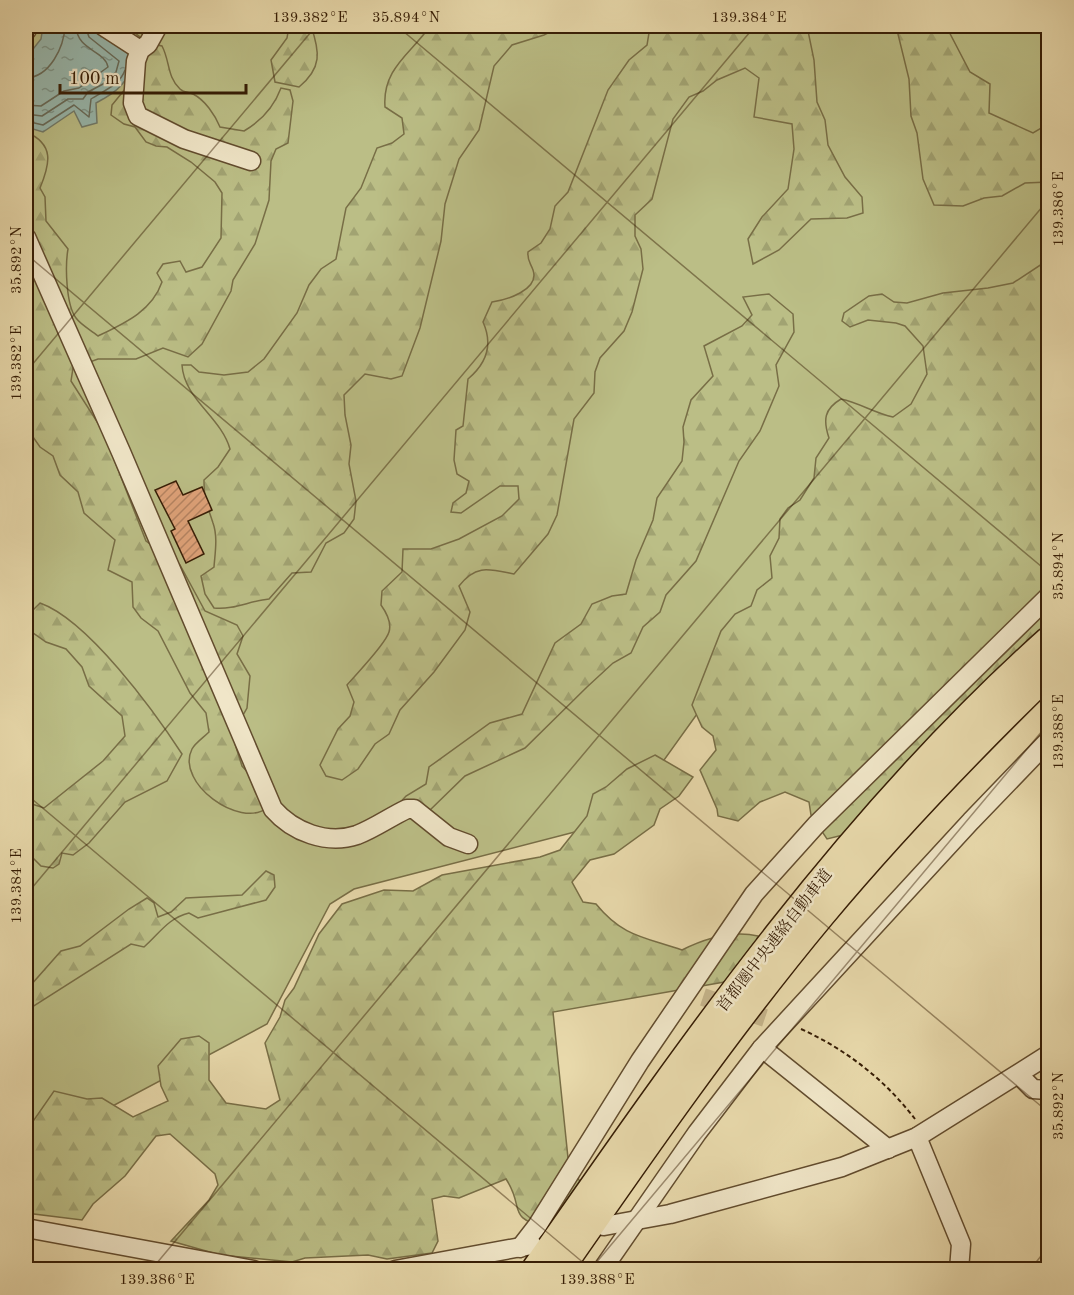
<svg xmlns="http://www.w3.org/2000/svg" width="1074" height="1295" font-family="'Old Standard TT','Noto Serif JP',serif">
	<defs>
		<pattern id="forest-firs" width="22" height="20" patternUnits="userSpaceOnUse" patternTransform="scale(1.5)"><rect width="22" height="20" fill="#bbbe86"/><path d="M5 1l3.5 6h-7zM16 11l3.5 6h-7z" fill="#a1a372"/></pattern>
		<pattern id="water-ripples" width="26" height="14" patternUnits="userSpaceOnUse" patternTransform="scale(1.5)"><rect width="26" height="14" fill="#98b9af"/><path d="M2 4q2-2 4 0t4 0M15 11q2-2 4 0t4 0" fill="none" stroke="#7d968c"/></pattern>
		<pattern id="building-hatch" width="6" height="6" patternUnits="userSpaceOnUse" patternTransform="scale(1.5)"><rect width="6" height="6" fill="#e0a37a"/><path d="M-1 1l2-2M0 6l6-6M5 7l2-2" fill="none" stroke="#b68462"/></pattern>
	</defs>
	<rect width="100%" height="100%" fill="#e8d9ab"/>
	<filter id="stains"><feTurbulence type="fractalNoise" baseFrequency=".00333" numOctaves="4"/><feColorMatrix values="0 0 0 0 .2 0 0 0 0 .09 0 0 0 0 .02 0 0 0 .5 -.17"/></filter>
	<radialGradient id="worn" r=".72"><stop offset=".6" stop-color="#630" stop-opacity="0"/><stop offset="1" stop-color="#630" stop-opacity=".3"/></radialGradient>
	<path fill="#bbbe86" stroke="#786e46" stroke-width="1.5" d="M26 26H1048V313L971 332 621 820 354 889 330 904 267 1024 26 1152Z"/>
	<g fill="url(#forest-firs)" stroke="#786e46" stroke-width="1.5">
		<path d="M107 26H126L148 43 162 46C170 61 167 77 180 89 184 93 189 92 193 94 205 100 215 115 220 127L244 131C261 121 274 107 281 88L290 90 293 101 288 143 276 149 271 161 269 200 255 244 233 280 231 291 202 344 188 357 163 348 136 359H98L73 368 71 381 103 431 146 541 180 565 205 611 237 625 243 636 237 654 250 676 247 708 238 724 235 744 242 766 254 779 267 808C240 829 175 783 192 749 195 743 204 737 209 732L206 713 190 693 158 631 141 618 133 607 132 582 108 570 115 540 84 513 78 492 60 475 53 456 40 447 26 427V132C55 144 50 164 40 188L45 197 46 221 68 249C65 266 66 305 76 318 81 325 91 330 98 336 125 323 152 311 162 282L157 273 163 264 180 261 186 272 202 267 221 238 222 193 215 182 191 162 167 147 156 146 146 142 135 127 124 124 111 115 112 105 130 83Z"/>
		<path d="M289 26H311C320 52 322 68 299 87L275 82 271 60 287 38Z"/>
		<path d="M430 26H561L544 35 512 45 494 66 479 130 459 159 445 204 441 241 420 328 402 376 391 379 365 374 344 395 345 415 351 445 349 464 356 501 354 519 344 533 326 543 311 572 292 573 269 599C249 601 234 610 214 608L205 594 201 576 214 567C215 553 218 537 213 523 207 504 204 501 204 480L218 467 230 449C221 417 184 399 182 365H191L199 372 224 375 248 372 264 359 297 313 309 285 321 269 336 259 346 208 361 188 377 148 392 143 404 134 402 118 385 107C382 68 412 53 430 26Z"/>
		<path d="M657 26H807L814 60 817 102 825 120 828 145 845 177 862 197 863 213 847 218 811 219 779 250 753 264 748 239 762 217 788 189 794 149 792 124 754 117 759 78 745 68 717 80 703 91 689 97 673 119 652 199 635 215V236L641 249 643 269 632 312 624 331 600 358 595 372 594 393 574 419 557 515 548 534 514 574C489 569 476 564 459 586L470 612 465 630 434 672 400 710 389 734 375 744 358 769 342 780 326 776 320 765 338 729 350 716 354 702 347 685C357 673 385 645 389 632 392 622 386 612 381 605L382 591 402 572 403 549H431L459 539 502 516 519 499 518 486H500L461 513 451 512 453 503 466 493 469 481 457 474 454 460 456 430 463 426 468 379C487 363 493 344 483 322L492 302C506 300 540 290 533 270 530 262 527 260 528 252L541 243 550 229 555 206 568 192 608 90 629 60 647 45 649 33Z"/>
		<path d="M896 26H946L970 72 990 84 989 113 1033 133 1048 124V182L1025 183 1002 196 984 198 963 206 934 205 923 179 917 133 911 116 909 79Z"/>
		<path d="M1048 260V629L859 815 843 835 827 839 811 815 809 802 785 792 760 802 738 821 718 816 717 809 700 770 716 750 713 736 702 727 692 705 721 631 735 614 751 606 757 590 772 578 770 556 779 538 780 519 788 508 800 500 814 478 816 458 829 438C823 420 824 409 841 399 860 403 874 413 893 417L911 404 927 374 923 346 905 326 896 323 868 320 850 327 842 321 844 313 869 296 882 294 894 302 907 303 943 293 988 288 1013 283Z"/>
		<path d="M769 294 793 314 794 332 776 365 779 386 760 431 739 461 696 561 666 595 660 612 643 627 631 653 613 663 587 687 525 748 465 776 428 812 395 808 406 796 426 784 429 767 490 723 522 714 555 643 581 624 592 604 612 596 626 594 636 560 653 520 657 498 682 461 684 442 683 427 691 400 713 376 704 346 742 326 752 315 743 297Z"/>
		<path d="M40 603C88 620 154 711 182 754L167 781 125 802 89 843 73 855 62 853 59 864 53 868 41 866 26 851V797L32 804 44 808 103 761 125 736 122 716 89 686 82 667 66 649 46 642 29 630 28 615Z"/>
		<path d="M655 755 693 777 679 796 660 809 654 825 614 854 590 860 572 882 583 902 596 904C623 937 644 937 682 950 706 938 732 930 758 936L752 953 730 981 553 1012 568 1158 580 1182 548 1228C504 1217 526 1209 506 1179L459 1198 444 1196 432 1199 438 1241 432 1253 387 1259 368 1255 305 1258 292 1262 220 1255 171 1241 209 1200 218 1185 215 1174 170 1134 156 1136 125 1176 93 1204 82 1220 26 1213V1120H34L54 1091 87 1099 102 1098 133 1117 168 1101 161 1086 158 1066 181 1039 199 1036 209 1043V1080L226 1103 266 1109 280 1100 265 1043 280 1017 285 1000 294 988 319 934 342 904 384 890 413 891 442 875 540 857 560 850 587 816 593 794 606 787 627 769Z"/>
		<path d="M266 871 274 875 275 887 266 900 198 918 189 913C168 918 159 934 144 947L131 944 26 1011V987L30 986 61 951 80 946 129 909 147 898 154 903 158 917 171 912 186 898 242 895Z"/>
	</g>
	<path fill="url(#water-ripples)" stroke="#717b6b" stroke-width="1.5" d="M43 26H95L122 44 135 59C127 83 119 91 96 103L97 123 82 127 74 111 43 132 26 127V58L41 39Z"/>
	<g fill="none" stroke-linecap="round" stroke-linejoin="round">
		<g stroke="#676b5a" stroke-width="1.5">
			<path d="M26 78C50 77 64 47 65 26"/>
			<path d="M26 105 41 106 64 91 79 88 108 67C105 50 77 51 76 26"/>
			<path d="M26 114 42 116 68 99H83L88 92 103 84 116 72 119 61 89 37 85 26"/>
			<path d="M26 121 43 125 74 105 89 117 91 99C103 91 120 85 125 70"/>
		</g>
	</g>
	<path fill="url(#building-hatch)" stroke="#361d05" stroke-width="1.5" d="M176 481 183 495 202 487 212 510 188 521 204 554 186 563 171 531 175 529 155 490Z"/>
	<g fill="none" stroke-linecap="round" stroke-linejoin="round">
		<path stroke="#c4b38a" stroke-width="18" stroke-dasharray="18 9" stroke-linecap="butt" d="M703 997 765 1018"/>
		<g stroke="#624c2e" stroke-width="21">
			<g id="minor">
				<path d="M103 26 140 50"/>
				<path d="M158 26 148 44 140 50 136 61 133 103 138 116 184 139 251 161"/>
				<path d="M26 31 29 26"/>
				<path d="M26 237 121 452 273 809C293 832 327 845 357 835 375 828 390 817 407 809H414L449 837 468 844"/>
				<path d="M762 1048 888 1149"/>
				<path d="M1019 1075 1033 1089 1048 1090"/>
				<path d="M917 1137 961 1244 959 1270"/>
				<path d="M604 1226 670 1214 842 1167 917 1137 1048 1055"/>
				<path d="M26 1228 254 1270"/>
				<path d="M520 1248 537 1226 640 1061 754 894 816 825 1048 597"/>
				<path d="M395 1270 532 1245"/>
				<path d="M602 1270 697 1133 762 1048 971 821 1048 741"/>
			</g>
		</g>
		<g stroke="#361d05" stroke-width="30">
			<g id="highway">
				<path d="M535 1270C690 1048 846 822 1048 641"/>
				<path d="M559 1270C643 1149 727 1028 821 915 892 830 969 750 1048 673"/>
			</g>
		</g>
		<path stroke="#361d05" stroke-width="2" stroke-dasharray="4.5 3" stroke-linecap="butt" d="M801 1029C847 1050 885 1080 915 1119"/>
		<use href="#minor" stroke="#f0e6c8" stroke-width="18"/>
		<use href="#highway" stroke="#e8d9ab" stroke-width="27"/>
	</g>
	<path fill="none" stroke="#361d05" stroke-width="1.5" stroke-opacity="0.45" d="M397 26 1048 572M1040 26 1048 32M26 254 1048 1112M26 372 316 26M26 794 592 1270M26 895 755 26M151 1270 1048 200M590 1270 1048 724M1030 1270 1048 1247"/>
	<g text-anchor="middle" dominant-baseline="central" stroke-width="5" stroke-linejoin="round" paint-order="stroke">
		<g font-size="16" fill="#361d05" stroke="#f0e6c8">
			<text transform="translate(775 941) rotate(-52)">首都圏中央連絡自動車道</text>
		</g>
	</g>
	<rect width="1074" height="1295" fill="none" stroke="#e8d9ab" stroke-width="66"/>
	<path d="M60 84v9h186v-9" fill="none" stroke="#361d05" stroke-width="3"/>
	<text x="69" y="84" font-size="18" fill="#361d05" stroke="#f0e6c8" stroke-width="4.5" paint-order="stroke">100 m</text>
	<rect x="33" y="33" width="1008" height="1229" fill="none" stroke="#361d05" stroke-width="2"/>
	<g font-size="15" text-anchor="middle" fill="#361d05">
		<text x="310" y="22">139.382°E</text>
		<text x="406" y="22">35.894°N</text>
		<text x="749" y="22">139.384°E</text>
		<text transform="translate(1058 209) rotate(-90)" y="5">139.386°E</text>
		<text transform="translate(16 260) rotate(-90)" y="5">35.892°N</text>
		<text transform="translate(16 363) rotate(-90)" y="5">139.382°E</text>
		<text transform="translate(1058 566) rotate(-90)" y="5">35.894°N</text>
		<text transform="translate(1058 732) rotate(-90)" y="5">139.388°E</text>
		<text transform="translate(16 886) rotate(-90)" y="5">139.384°E</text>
		<text transform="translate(1058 1106) rotate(-90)" y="5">35.892°N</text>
		<text x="157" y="1284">139.386°E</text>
		<text x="597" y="1284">139.388°E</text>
	</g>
	<rect width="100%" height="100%" filter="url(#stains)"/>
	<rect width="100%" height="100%" fill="url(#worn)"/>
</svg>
